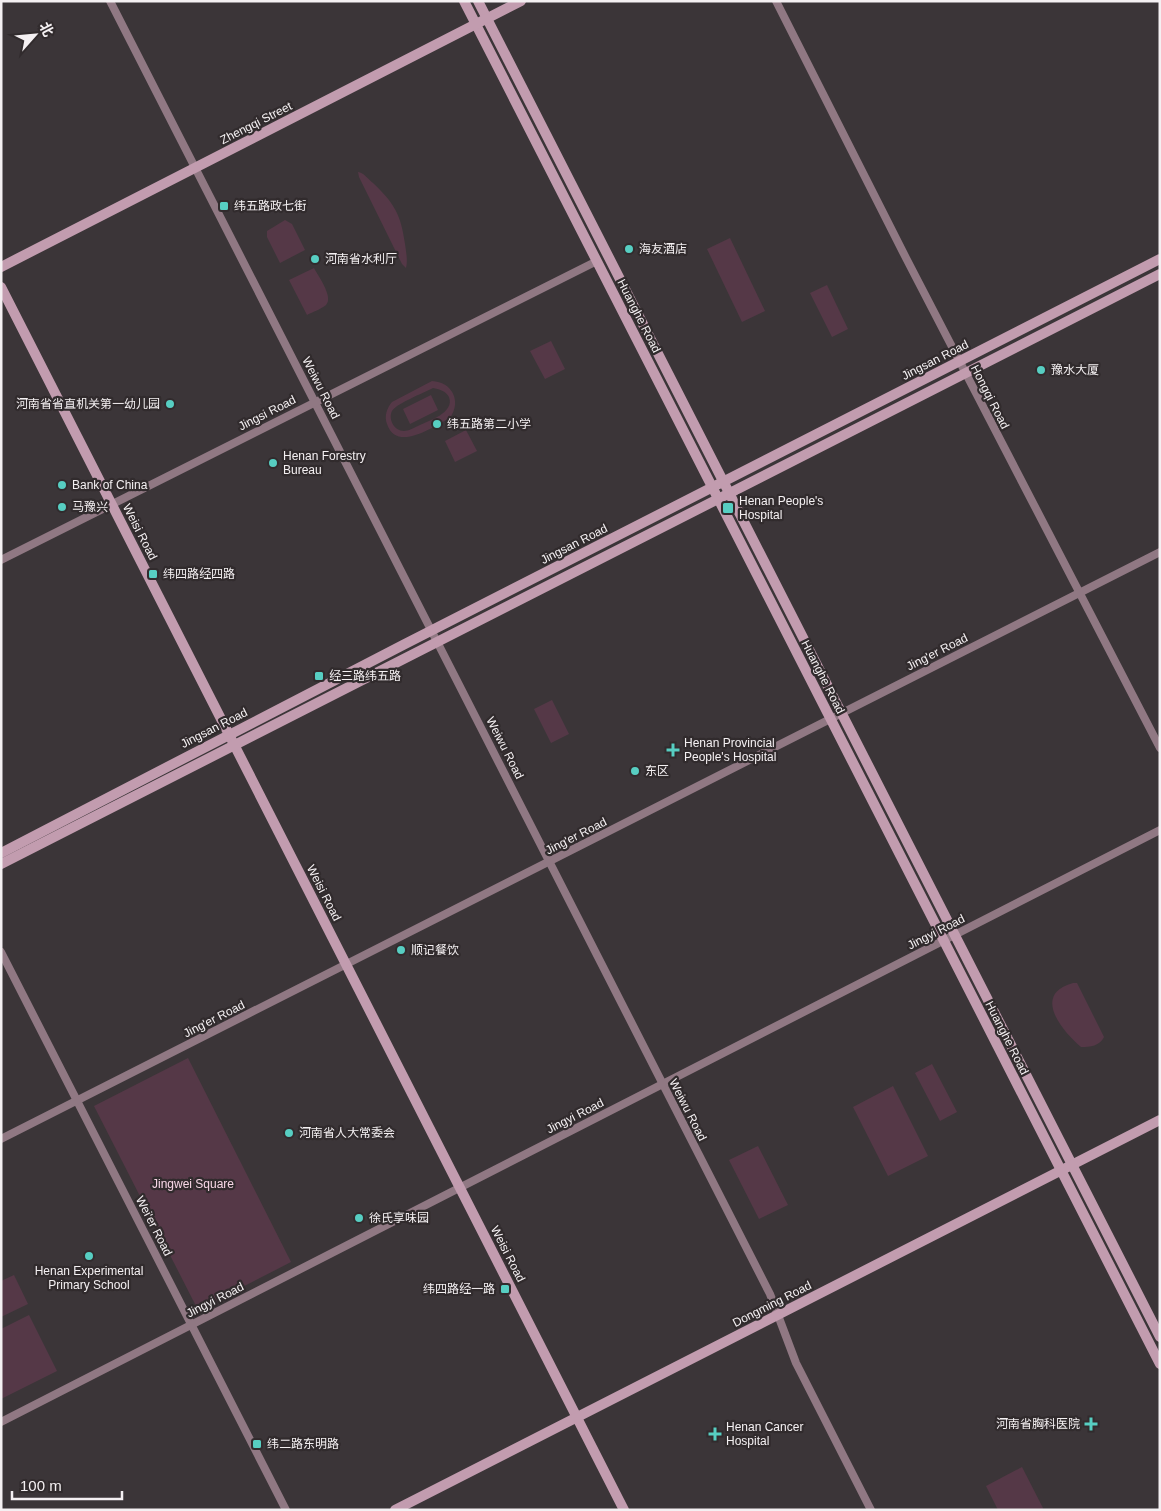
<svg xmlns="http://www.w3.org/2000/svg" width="1161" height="1511" font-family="Arial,'Noto Sans SC',sans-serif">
	<rect width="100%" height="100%" fill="#3b3538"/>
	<g fill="#553847" fill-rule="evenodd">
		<path d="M358 172C364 173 368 179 373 183 395 204 401 215 405 244 406 252 408 260 406 268L402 264 359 177Z"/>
		<path d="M285 220 292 224 305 250 280 263 267 237V231Z"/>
		<path d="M730 238 765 311 742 322 707 249Z"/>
		<path d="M314 268C318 276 334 297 326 305 321 309 313 312 307 315L289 280Z"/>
		<path d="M827 285 848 329 832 337 810 293Z"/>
		<path d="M551 341 565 369 545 379 530 351Z"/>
		<path d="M432 381C452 382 462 401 450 418 434 426 397 453 387 424 384 416 387 408 392 402ZM433 388C439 389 446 391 449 397 455 413 428 421 418 426 413 428 409 431 404 431 394 431 388 419 392 411 397 403 424 393 433 388Z"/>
		<path d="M431 395 438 410 410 424 403 409Z"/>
		<path d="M466 430 477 451 455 462 445 441Z"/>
		<path d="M552 700 569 734 551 743 534 709Z"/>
		<path d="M1073 983H1077L1104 1037C1100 1046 1090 1047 1081 1047 1061 1030 1032 994 1073 983Z"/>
		<path d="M188 1058 291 1262 198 1310 94 1106Z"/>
		<path d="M932 1064 957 1112 940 1121 915 1073Z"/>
		<path d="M893 1086 928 1156 888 1176 853 1107Z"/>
		<path d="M758 1146 788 1205 759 1219 729 1160Z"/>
		<path d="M14 1275 28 1304 1 1317V1281Z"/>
		<path d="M29 1315 57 1371 1 1399V1329Z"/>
		<path d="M1022 1467 1043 1508 1042 1510H998L986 1486Z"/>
	</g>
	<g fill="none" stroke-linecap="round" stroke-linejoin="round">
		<g stroke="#907883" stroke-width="8">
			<path d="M110 1 770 1294 796 1363 871 1510"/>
			<path d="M776 1 906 258 1160 748"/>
			<path d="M1 560 597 261"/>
			<path d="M1 952 286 1510"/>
			<path d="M1 1139 1160 552"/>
			<path d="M1 1422 1160 830"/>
		</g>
		<g stroke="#c29caf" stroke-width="10">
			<path d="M464 1 1160 1364"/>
			<path d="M478 1 1160 1337"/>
			<path d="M1 267 521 1"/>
			<path d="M1 287 624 1510"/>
			<path d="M1 853 403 645 1160 259"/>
			<path d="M1 864 1160 274"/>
			<path d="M395 1510 1160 1120"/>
		</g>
	</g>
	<g fill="#57cec2" stroke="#312b2d" stroke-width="2">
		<rect x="219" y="201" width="10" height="10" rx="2.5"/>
		<circle cx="629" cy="249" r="5"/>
		<circle cx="315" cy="259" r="5"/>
		<circle cx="1041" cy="370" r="5"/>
		<circle cx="170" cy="404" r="5"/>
		<circle cx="437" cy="424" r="5"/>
		<circle cx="273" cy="463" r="5"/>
		<circle cx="62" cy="485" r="5"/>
		<circle cx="62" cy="507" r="5"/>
		<rect x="722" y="502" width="12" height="12" rx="2.5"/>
		<rect x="148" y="569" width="10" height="10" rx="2.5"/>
		<rect x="314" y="671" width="10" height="10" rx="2.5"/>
		<path d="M670.5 742.5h5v5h5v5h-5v5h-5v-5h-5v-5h5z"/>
		<circle cx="635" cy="771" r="5"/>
		<circle cx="401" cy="950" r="5"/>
		<circle cx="289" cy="1133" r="5"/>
		<circle cx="359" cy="1218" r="5"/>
		<circle cx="89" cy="1256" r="5"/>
		<rect x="500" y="1284" width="10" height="10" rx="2.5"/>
		<path d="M1088.5 1416.5h5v5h5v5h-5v5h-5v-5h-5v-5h5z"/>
		<path d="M712.5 1426.5h5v5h5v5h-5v5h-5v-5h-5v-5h5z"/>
		<rect x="252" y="1439" width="10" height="10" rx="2.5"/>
	</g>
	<g text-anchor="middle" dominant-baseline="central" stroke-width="4.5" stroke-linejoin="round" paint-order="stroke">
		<g font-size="12" fill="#f4f0f2" stroke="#312b2d">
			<text transform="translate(256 123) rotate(-27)">Zhengqi Street</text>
			<text transform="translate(639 316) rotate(63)">Huanghe Road</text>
			<text transform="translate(935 360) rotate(-27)">Jingsan Road</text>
			<text transform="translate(321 388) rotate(63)">Weiwu Road</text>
			<text transform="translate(990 397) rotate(63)">Hongqi Road</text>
			<text transform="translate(267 413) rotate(-27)">Jingsi Road</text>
			<text transform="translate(140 532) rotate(63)">Weisi Road</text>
			<text transform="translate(574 544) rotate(-27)">Jingsan Road</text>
			<text transform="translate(937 652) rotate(-27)">Jing'er Road</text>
			<text transform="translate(823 677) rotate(63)">Huanghe Road</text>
			<text transform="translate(214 728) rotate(-27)">Jingsan Road</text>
			<text transform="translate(505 748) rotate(63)">Weiwu Road</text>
			<text transform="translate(576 836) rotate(-27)">Jing'er Road</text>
			<text transform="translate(324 893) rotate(63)">Weisi Road</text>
			<text transform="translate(936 932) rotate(-27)">Jingyi Road</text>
			<text transform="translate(214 1019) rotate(-27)">Jing'er Road</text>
			<text transform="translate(1007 1038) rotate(63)">Huanghe Road</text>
			<text transform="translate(688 1110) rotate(63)">Weiwu Road</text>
			<text transform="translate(575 1116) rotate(-27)">Jingyi Road</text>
			<text transform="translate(154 1226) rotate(63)">Wei'er Road</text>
			<text transform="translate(508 1254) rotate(63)">Weisi Road</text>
			<text transform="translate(215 1300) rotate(-27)">Jingyi Road</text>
			<text transform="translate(772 1304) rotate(-27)">Dongming Road</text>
		</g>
		<g font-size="12" fill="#f4f0f2" stroke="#312b2d" text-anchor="start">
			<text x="234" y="206">纬五路政七街</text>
			<text x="639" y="249">海友酒店</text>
			<text x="325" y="259">河南省水利厅</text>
			<text x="1051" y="370">豫水大厦</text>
			<text x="160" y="404" text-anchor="end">河南省省直机关第一幼儿园</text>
			<text x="447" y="424">纬五路第二小学</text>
			<text x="283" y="456">Henan Forestry<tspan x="283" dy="14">Bureau</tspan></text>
			<text x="72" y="485">Bank of China</text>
			<text x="739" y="501">Henan People's<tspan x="739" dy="14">Hospital</tspan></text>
			<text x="72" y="507">马豫兴</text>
			<text x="163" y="574">纬四路经四路</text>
			<text x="329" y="676">经三路纬五路</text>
			<text x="684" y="743">Henan Provincial<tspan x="684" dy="14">People's Hospital</tspan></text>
			<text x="645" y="771">东区</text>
			<text x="411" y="950">顺记餐饮</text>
			<text x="299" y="1133">河南省人大常委会</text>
			<text x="369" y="1218">徐氏享味园</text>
			<text x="89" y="1271" text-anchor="middle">Henan Experimental<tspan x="89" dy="14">Primary School</tspan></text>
			<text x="495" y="1289" text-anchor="end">纬四路经一路</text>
			<text x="1080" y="1424" text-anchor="end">河南省胸科医院</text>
			<text x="726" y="1427">Henan Cancer<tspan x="726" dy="14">Hospital</tspan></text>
			<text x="267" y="1444">纬二路东明路</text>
		</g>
		<g font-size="12" fill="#f7d6e6" stroke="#312b2d">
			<text x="193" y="1184">Jingwei Square</text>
		</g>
	</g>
	<rect width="1161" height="1511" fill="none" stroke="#f4f0f2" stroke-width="5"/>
	<g transform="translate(35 35) rotate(63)" stroke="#312b2d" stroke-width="4" paint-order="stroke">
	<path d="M0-4L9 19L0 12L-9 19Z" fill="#f4f0f2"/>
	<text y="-8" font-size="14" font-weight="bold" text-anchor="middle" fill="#f4f0f2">北</text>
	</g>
	<path d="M12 1491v8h110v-8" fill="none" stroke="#f4f0f2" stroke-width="2.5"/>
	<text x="20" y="1491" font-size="15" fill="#f4f0f2" stroke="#312b2d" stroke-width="4" paint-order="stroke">100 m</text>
</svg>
